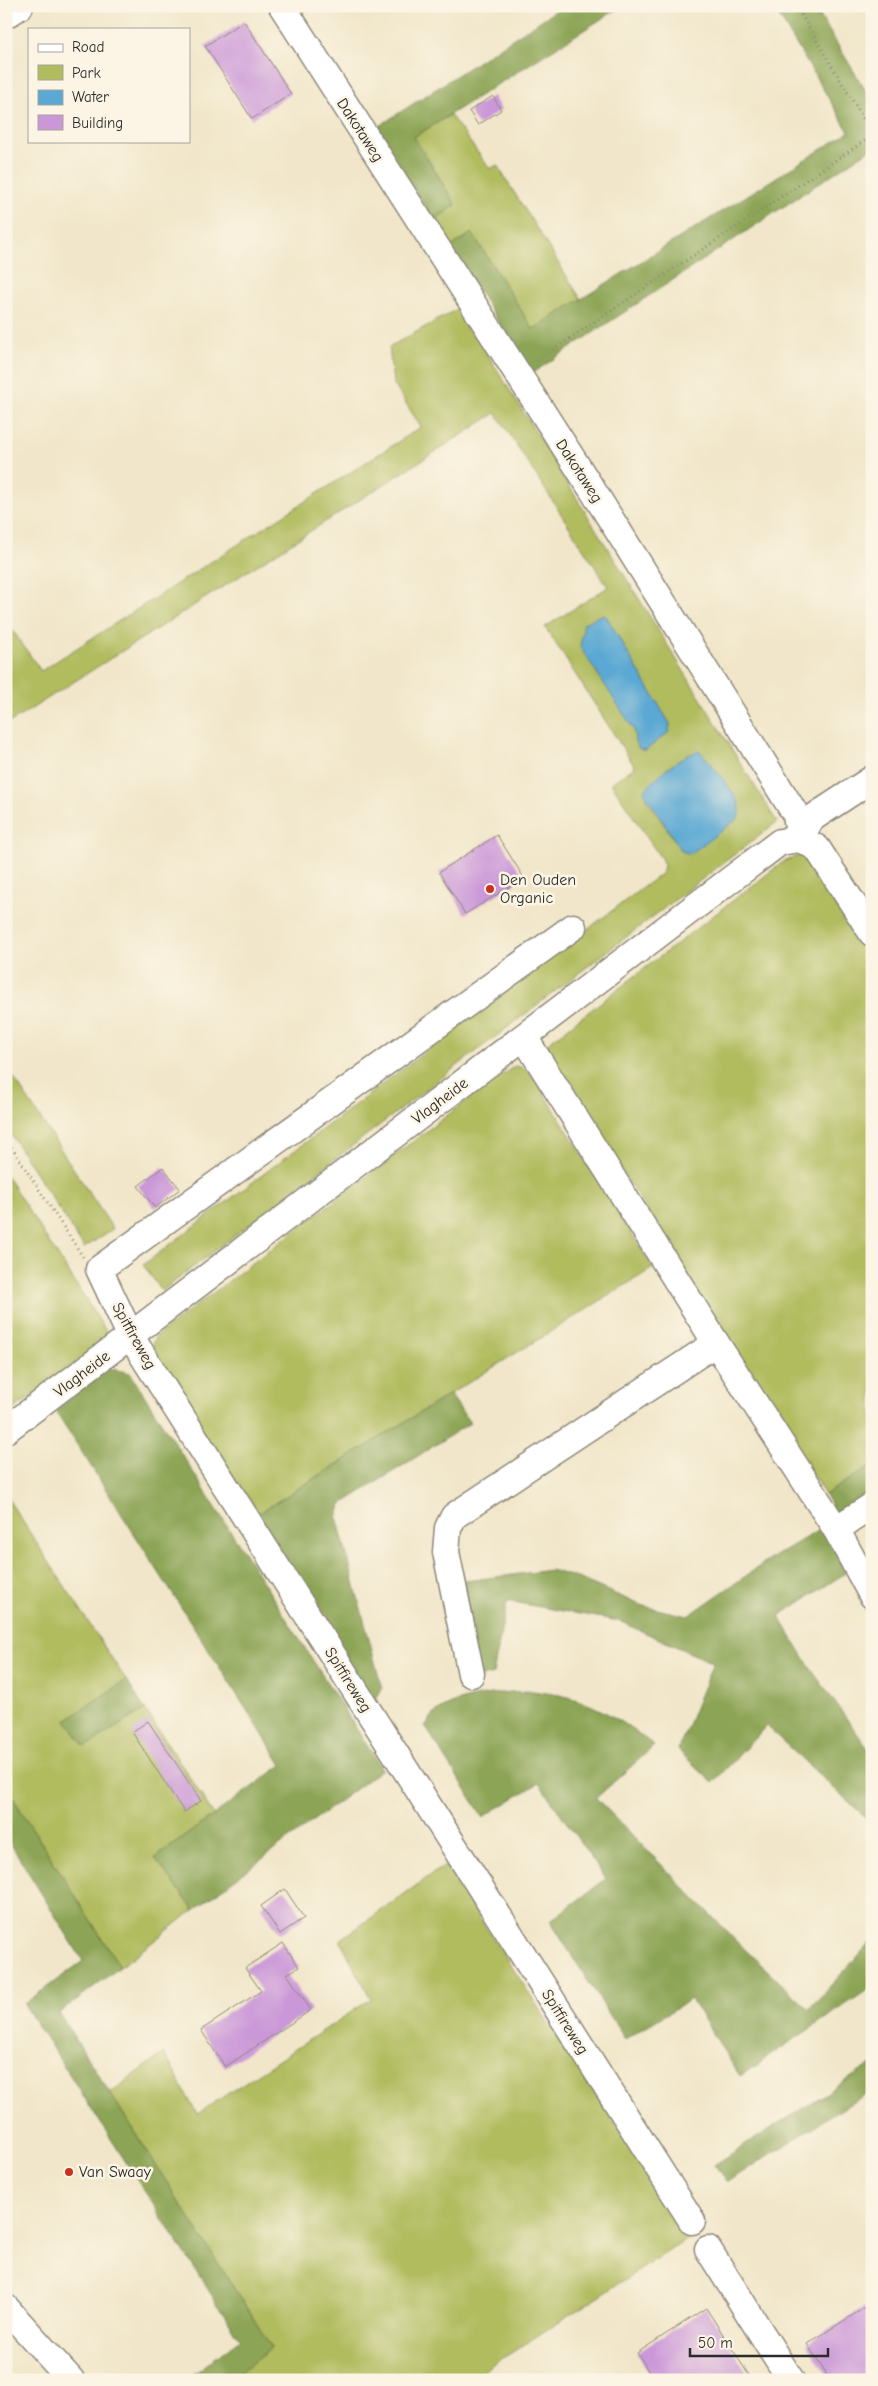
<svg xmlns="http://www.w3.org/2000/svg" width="878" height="2386" font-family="'Comic Neue',sans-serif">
	<rect width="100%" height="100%" fill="#fcf5e5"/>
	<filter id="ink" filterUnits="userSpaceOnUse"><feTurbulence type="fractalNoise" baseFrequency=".02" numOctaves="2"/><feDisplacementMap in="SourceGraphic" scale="10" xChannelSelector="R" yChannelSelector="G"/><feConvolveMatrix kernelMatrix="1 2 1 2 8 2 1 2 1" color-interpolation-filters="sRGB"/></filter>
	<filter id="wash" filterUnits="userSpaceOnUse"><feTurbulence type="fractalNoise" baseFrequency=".0096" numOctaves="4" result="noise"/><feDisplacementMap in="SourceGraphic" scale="20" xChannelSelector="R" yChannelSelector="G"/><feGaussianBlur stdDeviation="1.12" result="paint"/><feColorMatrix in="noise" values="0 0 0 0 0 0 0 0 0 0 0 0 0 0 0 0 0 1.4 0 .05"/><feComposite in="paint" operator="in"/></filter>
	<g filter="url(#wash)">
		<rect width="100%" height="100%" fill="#f1e6c9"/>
		<g fill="#b1bc5e" stroke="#6e7444" fill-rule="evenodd">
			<path d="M450 115 490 169 497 165 581 299 533 330 472 233 451 247 434 220 456 205 414 137Z"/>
			<path d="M459 308 777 822 162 1291 143 1265 662 873 664 866 662 860 611 783 635 767 545 627 608 587 496 413 6 725V621L41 671 421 427 393 383 389 347ZM603 614 606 616 670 724 669 732 646 750H641L635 735ZM690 752 740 813 737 819 690 854 682 851 646 798Z"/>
			<path d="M803 854 872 963V1465L825 1495 547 1052 548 1043 783 862Z"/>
			<path d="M6 1066 113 1229 84 1248 6 1127Z"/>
			<path d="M515 1066 525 1068 534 1077 653 1268 254 1516 155 1357 153 1345 155 1337 486 1086Z"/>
			<path d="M6 1175 110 1337 6 1415Z"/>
			<path d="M6 1496 126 1680 67 1720 85 1747 145 1709 214 1815 155 1858 194 1910 120 1967 6 1787Z"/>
			<path d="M445 1865 588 2083 692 2236 469 2380H229L271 2347 110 2093 164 2053 197 2114 371 1999 340 1940Z"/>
		</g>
		<g fill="#8ca455" stroke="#5c6840">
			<path d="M563 6H622L414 137 456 205 434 220 376 128Z"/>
			<path d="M773 6H814L872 101V148L531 374 451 247 472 233 533 329 849 132Z"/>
			<path d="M109 1368 130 1373 382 1769 194 1910 155 1858 282 1765 55 1410Z"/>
			<path d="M450 1394 470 1423 342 1504 337 1517 382 1689 372 1705 254 1516Z"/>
			<path d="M872 1465V1496L838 1518 825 1495Z"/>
			<path d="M824 1527 847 1572 779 1616 811 1669 872 1754V1823L766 1726 713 1783 678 1750 713 1663 619 1621 507 1601 493 1674 478 1678 457 1582 551 1570 580 1579 643 1606 688 1616 773 1557Z"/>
			<path d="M126 1680 145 1709 85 1747 66 1720Z"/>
			<path d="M533 1691C545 1693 557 1694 568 1697 599 1706 630 1725 654 1746L596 1798 738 1943 809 2009 871 1942 872 1987 740 2076 691 1999 625 2039 550 1921 606 1879 539 1783 483 1817 425 1726C429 1721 433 1714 438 1711 465 1694 503 1692 533 1691Z"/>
			<path d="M6 1787 120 1967 59 2013 272 2348 229 2380H186L240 2339 24 2004 83 1961 6 1836Z"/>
			<path d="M872 2064V2090L727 2182 714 2165Z"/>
		</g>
		<g fill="#5aa8d3" stroke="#426a7f">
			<path d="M603 614 606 616 670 724 669 732 646 750 639 749 635 742 634 730 580 647 584 623Z"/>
			<path d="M700 751C710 763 737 794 740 807 741 812 739 815 737 819L690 854 682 851 644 792C652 778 685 753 700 751Z"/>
		</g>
		<g id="blocks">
			<g fill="#ca97d8">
				<path d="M244 21 291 94 252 119 205 46Z"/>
				<path d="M493 96 501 110 478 125 469 111Z"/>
				<path d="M497 835 524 878 465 914 439 872Z"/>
				<path d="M163 1167 180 1189 155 1208 138 1186Z"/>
				<path d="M148 1721 201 1801 184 1812 132 1732Z"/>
				<path d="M285 1889 304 1918 280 1934 261 1906Z"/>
				<path d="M283 1943 299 1967 287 1974 311 2010 225 2067 201 2030 261 1991 245 1968Z"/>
				<path d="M872 2303V2380H830L807 2344Z"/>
				<path d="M706 2308 752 2380H654L637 2353Z"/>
			</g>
		</g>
	</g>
	<g filter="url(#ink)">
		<use href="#blocks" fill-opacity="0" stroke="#8e887a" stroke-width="1"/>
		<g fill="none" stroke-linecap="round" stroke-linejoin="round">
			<g stroke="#8e887a" stroke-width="29">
				<g id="minor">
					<path d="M282 6 595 494 796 815 800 839"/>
					<path d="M6 15 20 6"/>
					<path d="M800 839 811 819 872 779"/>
					<path d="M573 927 99 1269 131 1337 692 2221"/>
					<path d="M524 1037 716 1343 836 1529"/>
					<path d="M6 1430 780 842 800 839 817 848 872 933"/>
					<path d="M872 1506 836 1529 872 1595"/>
					<path d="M471 1674 446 1552 448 1528 454 1516 716 1343"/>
					<path d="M708 2249 791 2380"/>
					<path d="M6 2308 71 2380"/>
				</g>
			</g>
			<g stroke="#8e887a" stroke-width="3" stroke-dasharray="1 4" stroke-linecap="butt">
				<path d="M796 6 872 133"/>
				<path d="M536 361 872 136"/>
				<path d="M6 1139 83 1257"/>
			</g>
			<use href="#minor" stroke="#fff" stroke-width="26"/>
		</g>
	</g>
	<g fill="#c8321e" stroke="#fcf5e5" stroke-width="2">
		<circle cx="490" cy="889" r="5"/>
		<circle cx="69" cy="2172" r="5"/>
	</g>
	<g text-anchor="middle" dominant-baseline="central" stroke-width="5" stroke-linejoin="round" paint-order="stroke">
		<g font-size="16" fill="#2b2b2b" stroke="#fcf5e5">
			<text transform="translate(360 130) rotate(57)">Dakotaweg</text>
			<text transform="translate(579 471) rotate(57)">Dakotaweg</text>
			<text transform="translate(440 1101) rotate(-37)">Vlagheide</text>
			<text transform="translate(134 1336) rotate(61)">Spitfireweg</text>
			<text transform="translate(82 1374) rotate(-37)">Vlagheide</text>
			<text transform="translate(348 1680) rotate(58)">Spitfireweg</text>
			<text transform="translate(565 2022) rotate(58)">Spitfireweg</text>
		</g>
		<g font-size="16" fill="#2b2b2b" stroke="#fcf5e5" text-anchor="start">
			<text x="500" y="880">Den Ouden<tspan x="500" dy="18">Organic</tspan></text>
			<text x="79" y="2172">Van Swaay</text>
		</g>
	</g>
	<rect width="878" height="2386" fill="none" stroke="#fcf5e5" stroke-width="25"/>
	<rect x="28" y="28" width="162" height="115" fill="#fcf5e5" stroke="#a8a49b"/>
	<rect x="38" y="44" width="25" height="8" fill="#ffffff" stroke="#a8a49b"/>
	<text x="72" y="52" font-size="15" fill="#2b2b2b">Road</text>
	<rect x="38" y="65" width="25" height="15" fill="#b1bc5e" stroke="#a8a49b"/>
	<text x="72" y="78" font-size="15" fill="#2b2b2b">Park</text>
	<rect x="38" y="90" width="25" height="15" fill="#5aa8d3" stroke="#a8a49b"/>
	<text x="72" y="102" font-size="15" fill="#2b2b2b">Water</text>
	<rect x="38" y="115" width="25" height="15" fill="#ca97d8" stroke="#a8a49b"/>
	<text x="72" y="128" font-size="15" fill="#2b2b2b">Building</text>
	<path d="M690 2348v8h138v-8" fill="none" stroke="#2b2b2b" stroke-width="2.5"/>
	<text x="698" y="2348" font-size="15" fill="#2b2b2b" stroke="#fcf5e5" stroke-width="4" paint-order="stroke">50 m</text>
</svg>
